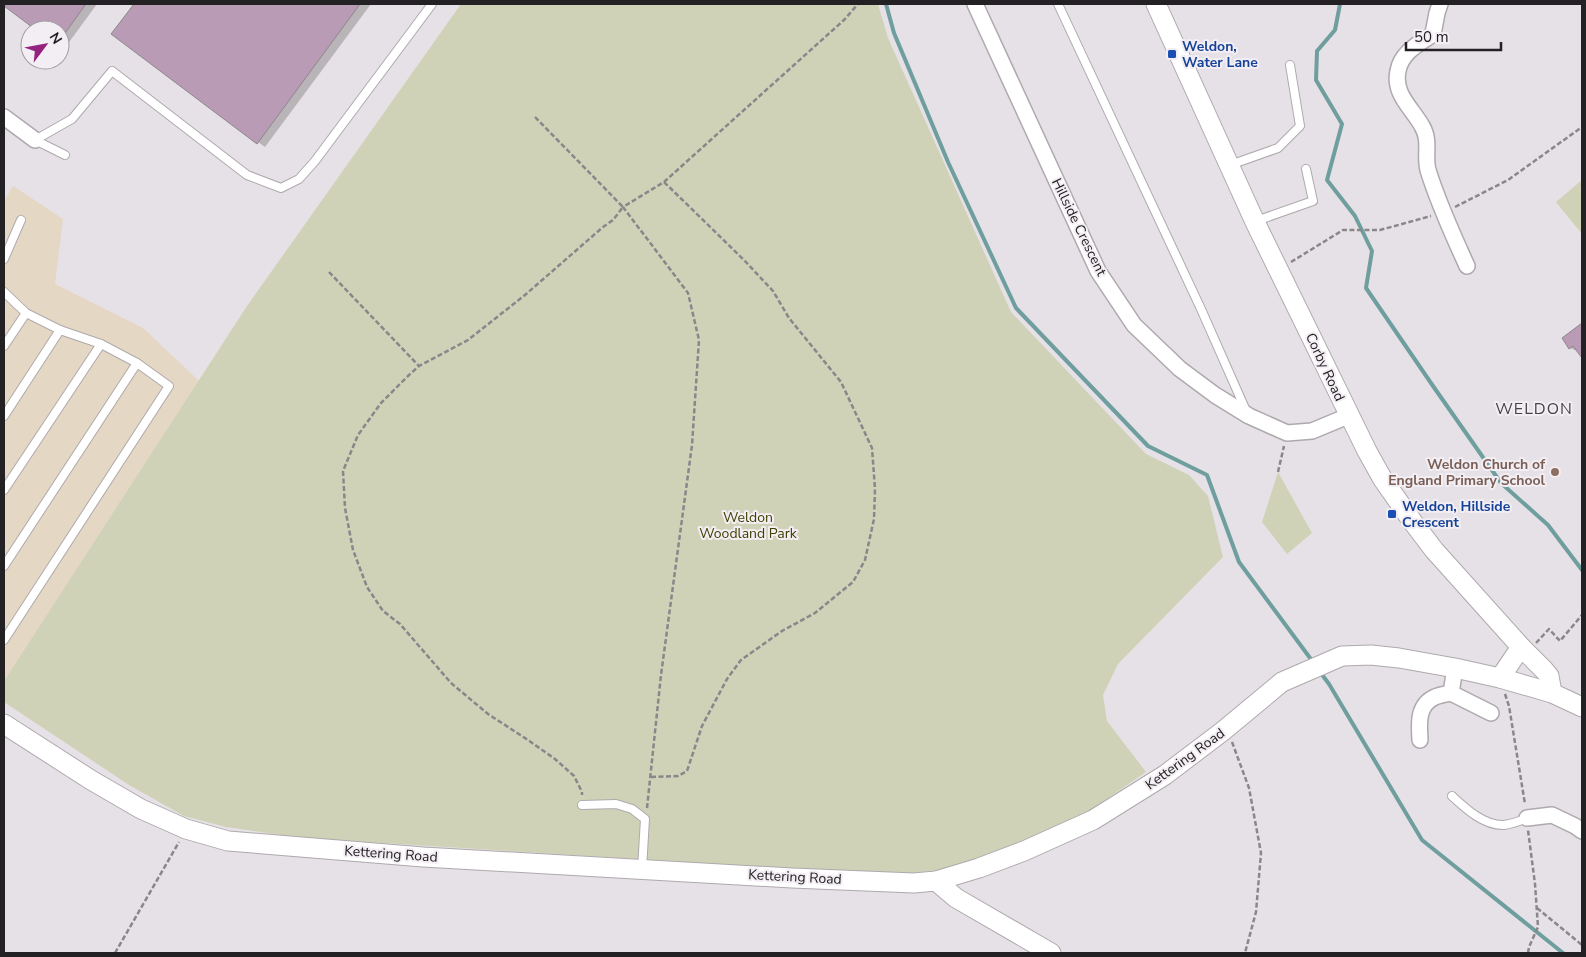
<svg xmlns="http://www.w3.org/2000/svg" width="1586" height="957" font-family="'Nunito Sans',sans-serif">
	<rect width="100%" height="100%" fill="#e6e1e6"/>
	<path fill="#e4d7c3" d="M13 186 63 219 55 284 143 328 199 381 4 681V201Z"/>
	<g fill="#d0d2b7">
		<path d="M461 4H878L888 38 1011 312 1146 454 1189 475 1208 496 1223 557 1118 664 1103 695 1107 721 1146 772 1092 809 1034 837 955 868 912 873 846 872 302 838 226 827 184 816 129 785 4 702V681L247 306Z"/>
		<path d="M1582 180V234L1556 202Z"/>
		<path d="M1278 472 1312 533 1287 554 1262 522Z"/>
	</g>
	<g fill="#0003">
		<path d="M4 4H97L64 49 60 46V30H38Z"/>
		<path d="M135 4H371L265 147 112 34Z"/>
		<path d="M1582 325V356L1579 352 1570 348 1563 339Z"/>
	</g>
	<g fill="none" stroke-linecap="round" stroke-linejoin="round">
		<g stroke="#6f9e9e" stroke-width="4">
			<path d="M886 4 894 33 948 162 1016 308 1148 446 1207 475 1239 562 1313 662"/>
			<path d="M1340 4 1335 30 1317 51 1316 80 1342 124 1327 180 1355 216 1372 251 1366 288 1433 386 1501 483 1548 525 1582 570"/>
			<path d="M1320 672 1329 684 1422 840 1563 953"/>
		</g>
	</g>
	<g fill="#b99bb5" stroke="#8c878b">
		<path d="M4 4H86L60 40V30H36L4 6Z"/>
		<path d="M134 4H360L257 144 111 34Z"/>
		<path d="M1582 323V358L1573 346 1569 349 1562 338Z"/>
	</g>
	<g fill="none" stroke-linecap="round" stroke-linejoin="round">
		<g stroke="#aea9ad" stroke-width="10">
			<g id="service">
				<path d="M1058 4 1201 309 1247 413"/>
				<path d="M35 140 72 119 112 71 247 175 281 188 299 179 315 161 432 4"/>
				<path d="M35 140 65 155"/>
				<path d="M1230 165 1278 148 1300 126 1290 65"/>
				<path d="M1256 221 1313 201 1306 169"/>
				<path d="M4 259 21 220"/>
				<path d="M4 292 26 313 60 330 101 344 137 363 169 386 4 640"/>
				<path d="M4 346 26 313"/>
				<path d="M4 416 60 330"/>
				<path d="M4 490 101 344"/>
				<path d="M4 566 137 363"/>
				<path d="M1452 796C1465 808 1484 826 1504 825 1512 824 1520 821 1527 818"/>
				<path d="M582 805 616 804 632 809 645 819 642 869"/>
			</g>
		</g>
		<g stroke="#aea9ad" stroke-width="18">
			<g id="minor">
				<path d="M975 4 1098 271 1134 325 1180 369 1215 395 1249 416 1287 433 1312 431 1348 416"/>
				<path d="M1440 4 1437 13 1433 34C1418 44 1401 53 1398 71 1393 94 1412 108 1422 126 1431 141 1424 155 1428 170 1438 203 1453 235 1467 266"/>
				<path d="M4 117 35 140"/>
				<path d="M1455 668 1451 693 1491 713"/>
				<path d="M1420 740C1419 724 1417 705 1435 697 1439 695 1446 694 1451 693"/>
				<path d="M1527 818 1552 815 1575 826 1582 831"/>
			</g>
		</g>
		<g stroke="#aea9ad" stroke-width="21">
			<g id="tertiary">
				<path d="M1156 4 1255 222 1367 451 1382 478 1412 521 1434 550 1521 647 1544 670 1549 676 1552 693"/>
				<path d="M1500 678 1521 647"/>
				<path d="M4 724 91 780 141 809 186 829 228 841 423 857 792 878 914 883 936 881 979 868 1024 851 1093 820 1165 775 1223 731 1282 682 1342 656 1371 655 1399 658 1455 668 1500 678 1552 693 1582 707"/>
				<path d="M936 881 956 898 1051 953"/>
			</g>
		</g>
		<g stroke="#8a868a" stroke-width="2.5" stroke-dasharray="5 2.5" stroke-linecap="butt">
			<path d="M535 117 623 207 613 220 603 227 525 295 468 340 419 366 409 375 381 403 358 435 343 471 345 508 353 550 367 587 383 611 400 624 451 683 488 714 528 740 555 759 574 776 582 792V795"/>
			<path d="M1455 207 1508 180 1582 127"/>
			<path d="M1291 262 1343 230H1380L1431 216"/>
			<path d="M329 272 419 366"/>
			<path d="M1278 472 1284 446"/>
			<path d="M1536 643 1549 629 1560 641 1582 615"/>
			<path d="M1505 694 1509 706 1525 804"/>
			<path d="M1232 742 1249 788 1261 853 1256 912 1245 953"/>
			<path d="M651 777 678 776 687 771 702 726 727 679 741 660 782 631 815 613 853 582 865 560 874 519 875 489 872 448 841 382 789 318 773 291 744 260 664 182"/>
			<path d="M647 808 661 675 692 445 699 340 688 293 623 207 664 182 844 20 858 4"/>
			<path d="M1537 908 1582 945"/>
			<path d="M115 953 179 842"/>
			<path d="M1528 953 1529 947 1538 927 1535 884 1528 830"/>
		</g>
		<use href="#service" stroke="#fff" stroke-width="8"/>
		<use href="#minor" stroke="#fff" stroke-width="15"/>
		<use href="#tertiary" stroke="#fff" stroke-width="19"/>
	</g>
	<g fill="#1a4fb4" stroke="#f3eef3" stroke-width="2">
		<rect x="1167" y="49" width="10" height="10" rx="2.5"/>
		<rect x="1387" y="509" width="10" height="10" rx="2.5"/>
	</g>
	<circle fill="#8d6e63" stroke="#f3eef3" stroke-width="2" cx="1555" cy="472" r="5"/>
	<g text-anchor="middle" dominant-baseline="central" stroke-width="4" stroke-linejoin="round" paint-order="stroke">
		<g font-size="14" font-weight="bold" fill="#164399" stroke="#f3eef3" text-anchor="start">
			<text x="1182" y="46">Weldon,<tspan x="1182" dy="16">Water Lane</tspan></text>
			<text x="1402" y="506">Weldon, Hillside<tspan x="1402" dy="16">Crescent</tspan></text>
		</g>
		<g font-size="14" fill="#232123" stroke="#f3eef3">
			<text transform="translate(1079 227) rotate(64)">Hillside Crescent</text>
			<text transform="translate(1325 367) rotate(65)">Corby Road</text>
			<text transform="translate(1185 759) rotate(-36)">Kettering Road</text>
			<text transform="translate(391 854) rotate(4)">Kettering Road</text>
			<text transform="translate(795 877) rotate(3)">Kettering Road</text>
		</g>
		<g font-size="14" font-weight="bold" fill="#785e54" stroke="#f3eef3" text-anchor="end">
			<text x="1545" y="464">Weldon Church of<tspan x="1545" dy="16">England Primary School</tspan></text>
		</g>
		<g font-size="14" fill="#404100" stroke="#f3eef3">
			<text x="748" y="517">Weldon<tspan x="748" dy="16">Woodland Park</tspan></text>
		</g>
		<g font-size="16" letter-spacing="1" fill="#474346" stroke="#f3eef3">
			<text x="1534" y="409">WELDON</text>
		</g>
	</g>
	<rect width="1586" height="957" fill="none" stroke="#232123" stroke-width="10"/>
	<g transform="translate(45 45) rotate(58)"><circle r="24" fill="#f3eef3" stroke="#a09ca0"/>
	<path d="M0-4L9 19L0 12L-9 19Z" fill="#962280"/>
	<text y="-8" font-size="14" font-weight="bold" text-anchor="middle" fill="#232123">N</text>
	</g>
	<path d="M1406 42v8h95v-8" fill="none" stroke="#232123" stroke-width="2.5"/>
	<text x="1414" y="42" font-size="15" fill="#232123" stroke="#f3eef3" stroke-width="4" paint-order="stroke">50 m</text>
</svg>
